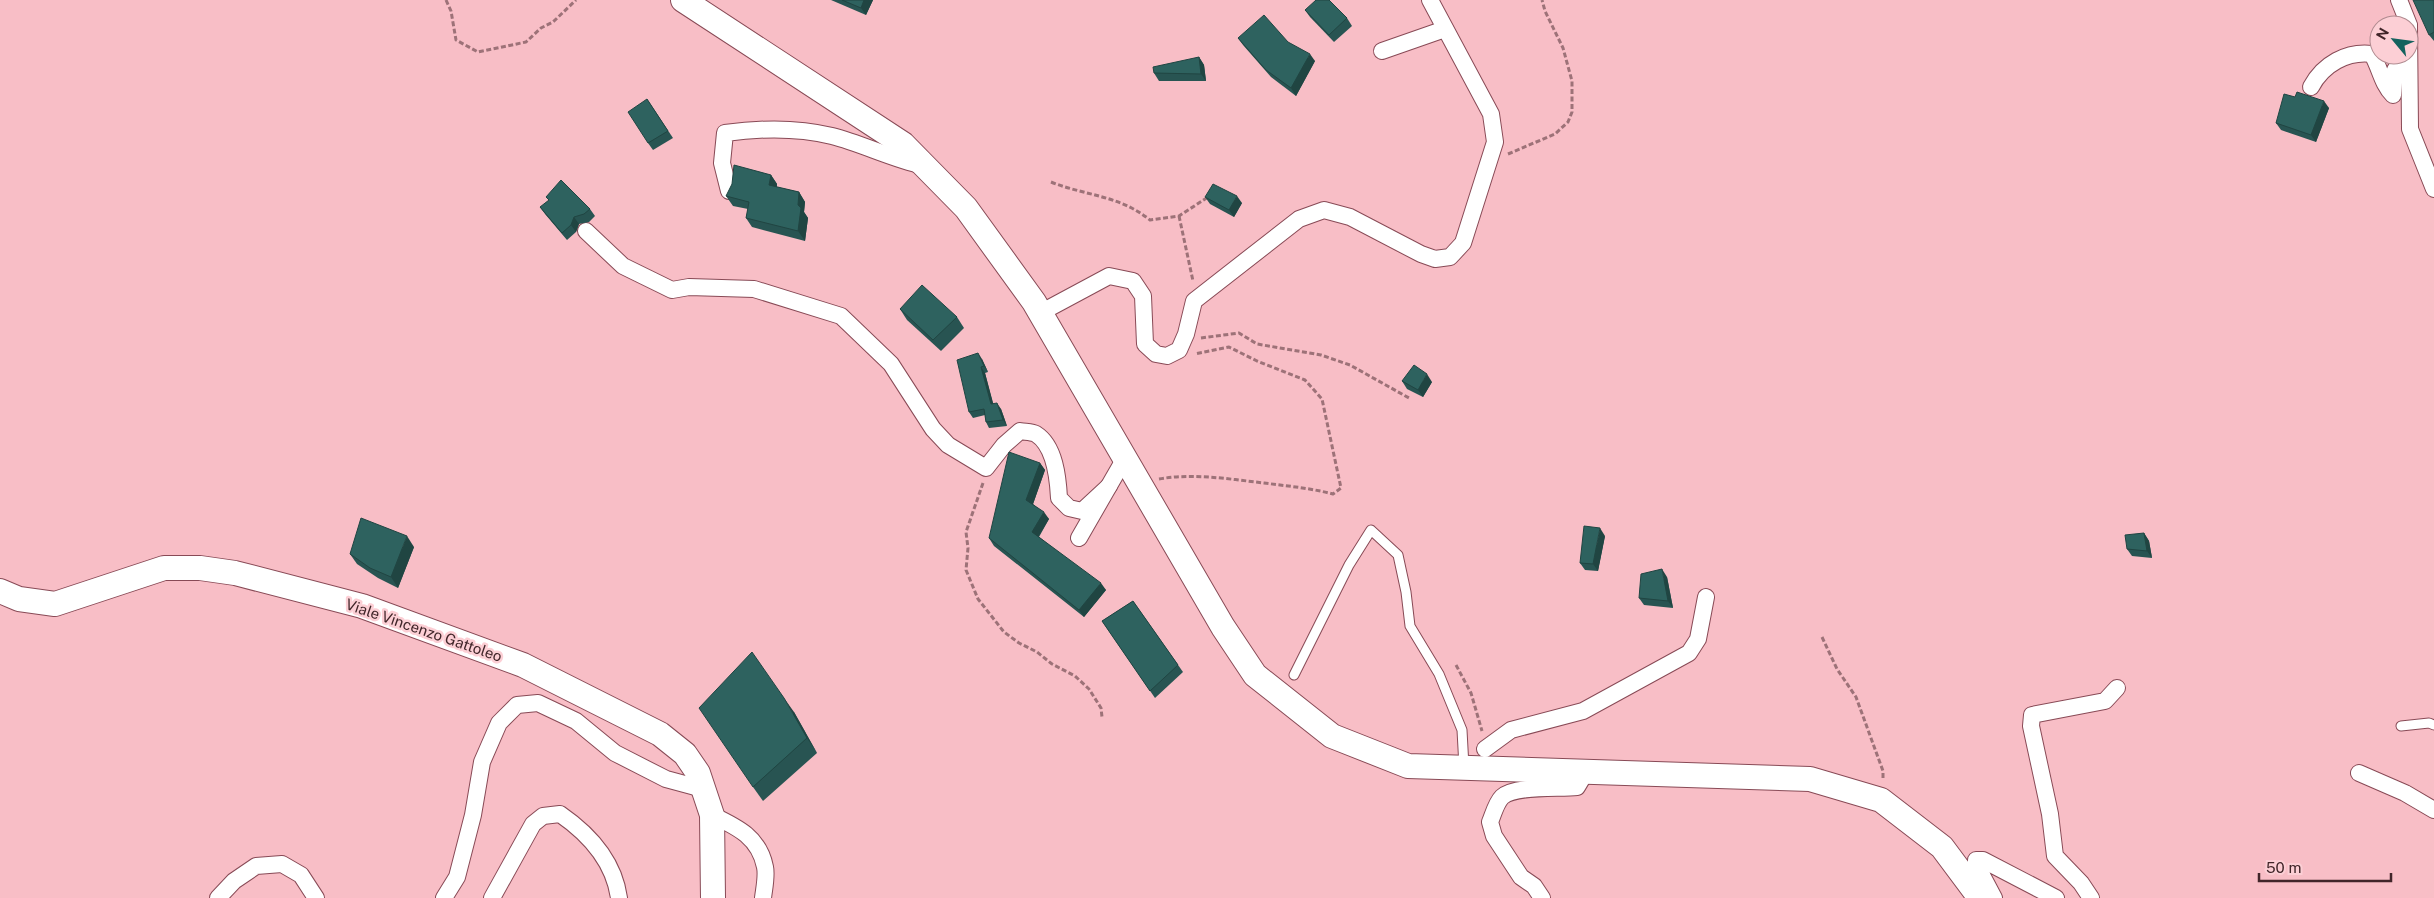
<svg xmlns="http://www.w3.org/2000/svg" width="2434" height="898" font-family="'Public Sans',sans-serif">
	<rect width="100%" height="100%" fill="#f8bec6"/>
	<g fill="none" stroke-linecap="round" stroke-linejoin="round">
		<g stroke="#884a56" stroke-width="11">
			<g id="service">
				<path d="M1294 675 1349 565 1371 530 1398 555 1406 592 1410 626 1439 674 1462 730 1464 767"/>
				<path d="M2401 726 2429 723 2434 725"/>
			</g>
		</g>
		<g stroke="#884a56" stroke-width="18">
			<g id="minor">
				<path d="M2399 0 2409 25"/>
				<path d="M2409 26 2410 129 2434 189"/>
				<path d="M1382 51 1445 29"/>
				<path d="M2311 87C2323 64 2347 51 2372 54 2380 68 2382 84 2393 95L2395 70 2404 55"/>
				<path d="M729 191 722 163 725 133C761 128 796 127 832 136 863 144 892 159 924 166"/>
				<path d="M586 231 623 266 672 290 689 287 754 289 841 316 891 364 933 429 948 445 986 468 1004 445 1020 431C1025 432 1032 432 1036 434 1055 446 1058 478 1059 498L1069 508 1082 511 1109 486"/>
				<path d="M1040 313 1109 276 1133 281 1143 296 1145 344 1156 354 1167 356 1179 350 1186 334 1194 301 1299 219 1324 210 1350 217 1421 254 1435 259 1450 257 1463 243 1495 142 1491 114 1430 0"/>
				<path d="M1079 538 1125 458"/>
				<path d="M1485 749 1511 730 1583 711 1689 653 1698 639 1706 597"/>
				<path d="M2359 773 2405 793 2434 810"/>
				<path d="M712 815C737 827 759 837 765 867 767 876 764 889 763 898"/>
				<path d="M218 898 234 881 256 866 282 864 301 875 316 898"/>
				<path d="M444 898 457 877 473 815 482 762 499 723 517 705 538 703 576 721 615 753 666 779 703 789"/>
				<path d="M492 898 533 824 543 816 560 814C589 834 614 862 619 898"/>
				<path d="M1542 898 1534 886 1521 877 1494 836 1490 822C1493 815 1496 803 1502 797 1515 785 1559 789 1577 787L1586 772"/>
				<path d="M1994 898 1976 864V860H1983L2056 898"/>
				<path d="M2091 898 2081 883 2055 856 2050 814 2031 726 2032 715 2105 701 2117 688"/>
			</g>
		</g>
		<g stroke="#884a56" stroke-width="26">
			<g id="secondary">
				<path d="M683 0 903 144 966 208 1034 302 1223 627 1255 675 1332 736 1408 766 1810 779 1881 800 1942 847 1980 898"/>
				<path d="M0 591 19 599 55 604 164 568H200L235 573 362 606 523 665 660 734 685 754 698 773 712 815 713 898"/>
			</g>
		</g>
		<g stroke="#9d7278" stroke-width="3" stroke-dasharray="5 2.5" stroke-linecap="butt">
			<path d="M446 0 451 11 456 40 478 52 526 42 541 28 553 22 576 0"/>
			<path d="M1508 154 1555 134 1568 122 1572 112V81L1563 48 1545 11 1542 0"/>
			<path d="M1051 182C1086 196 1119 195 1150 220L1179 216 1208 197"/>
			<path d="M1179 216 1193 281"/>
			<path d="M1201 338 1239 333 1257 344 1321 355 1350 365 1409 398"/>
			<path d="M1159 479C1193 473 1229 479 1264 483 1287 486 1310 488 1333 494L1341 488 1322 399 1305 380 1257 361 1229 347 1195 354"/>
			<path d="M983 483 966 532 968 548 966 570 978 599 1004 632 1019 643 1037 652 1052 664 1075 676 1089 689 1101 708 1102 717"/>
			<path d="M1822 637 1837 669 1856 697 1883 771V779"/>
			<path d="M1456 665 1471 693 1482 731"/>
		</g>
		<use href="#service" stroke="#fff" stroke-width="9"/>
		<use href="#minor" stroke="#fff" stroke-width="16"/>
		<use href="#secondary" stroke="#fff" stroke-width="24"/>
	</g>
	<g fill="#285452">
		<path d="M831 0H873L866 15Z"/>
		<path d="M2434 0V41L2429 35Z"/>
		<path d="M1305 10 1347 18 1352 26 1334 42 1310 17Z"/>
		<path d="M1238 38 1315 61 1296 96 1271 77 1243 45Z"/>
		<path d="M1199 57 1204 65 1206 81H1159L1154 73Z"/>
		<path d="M2295 97 2329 108 2316 142 2281 130 2276 123Z"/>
		<path d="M647 99 673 138 653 150 648 143Z"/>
		<path d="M771 175 777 184V187L799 192 805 202 804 212 808 218 805 241 752 227 746 218 748 209 733 206 726 196Z"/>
		<path d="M1205 197 1242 203 1234 217 1210 204Z"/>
		<path d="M540 207 590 209 595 216 589 222 579 224 576 232 567 240 545 214Z"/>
		<path d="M900 309 957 317 964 328 941 351 907 320Z"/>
		<path d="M982 359 988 372 985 373 993 404 1001 409 1007 426 989 428 986 422 985 415 973 418 969 412Z"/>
		<path d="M1402 381 1432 382 1423 397 1407 389Z"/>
		<path d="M1040 463 1045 470 1033 504 1049 519 1039 537 1106 590 1084 617 994 546 989 538Z"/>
		<path d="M2144 533 2149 541 2152 558 2132 556 2127 549Z"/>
		<path d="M1605 536 1598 571 1585 570 1580 563Z"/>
		<path d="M414 547 398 588 378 578 357 564 350 554Z"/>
		<path d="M1667 577 1673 608 1644 605 1639 598Z"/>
		<path d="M1133 601 1183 672 1155 698 1102 621Z"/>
		<path d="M794 712 817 753 763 801 753 787Z"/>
	</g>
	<g fill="#204542">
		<path d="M864 0H873L866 15 861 8Z"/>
		<path d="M1310 54 1315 61 1296 96 1291 88Z"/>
		<path d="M1199 57 1204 65 1206 81 1201 74Z"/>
		<path d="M2324 101 2329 108 2316 142 2311 135Z"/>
		<path d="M771 175 777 184 775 194 769 185Z"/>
		<path d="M799 192 805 202 804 212 808 218 805 241 798 231V205Z"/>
		<path d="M1237 196 1242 203 1234 217 1229 210Z"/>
		<path d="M574 217 579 224 576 232 571 225Z"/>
		<path d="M978 353 982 359 988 372 984 366Z"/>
		<path d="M981 367 985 373 995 410 991 404Z"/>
		<path d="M1427 374 1432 382 1423 397 1418 390Z"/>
		<path d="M997 403 1001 409 1007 426 1003 420Z"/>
		<path d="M1040 463 1045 470 1032 507 1026 500Z"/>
		<path d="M1044 512 1049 519 1037 539 1032 532Z"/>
		<path d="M1600 528 1605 536 1598 571 1593 564Z"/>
		<path d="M2144 533 2149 541 2152 558 2147 551Z"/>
		<path d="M407 536 414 547 398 588 391 577Z"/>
		<path d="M1662 569 1667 577 1673 608 1668 601Z"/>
		<path d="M1101 583 1106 590 1084 617 1079 610Z"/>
		<path d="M784 698 794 712 817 753 807 738Z"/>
	</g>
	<g fill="#2e625f" stroke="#204542">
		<path d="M842 0H864L861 8Z"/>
		<path d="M1316 0H1329L1347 18 1329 35 1305 10Z"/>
		<path d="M2413 0H2434V32L2429 35Z"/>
		<path d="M1264 15 1288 42 1310 54 1291 88 1266 70 1238 38Z"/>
		<path d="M1199 57 1201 74 1154 73 1153 67Z"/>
		<path d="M2297 92 2324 101 2311 135 2276 123 2284 94 2295 97Z"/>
		<path d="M647 99 668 131 648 143 628 112Z"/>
		<path d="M734 165 771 175 769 185 799 192 798 205 801 208 798 231 746 218 749 202 726 196 732 184Z"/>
		<path d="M561 180 590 209 584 214 574 217 571 225 562 233 540 207 549 200 546 197Z"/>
		<path d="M1213 184 1237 196 1229 210 1205 197Z"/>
		<path d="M922 285 957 317 933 340 900 309Z"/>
		<path d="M978 353 984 366 981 367 991 404 997 403 1003 420 986 422 984 409 969 412 957 360Z"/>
		<path d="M1414 365 1427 374 1418 390 1402 381Z"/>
		<path d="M1009 452 1040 463 1026 500 1044 512 1032 532 1101 583 1079 610 989 538Z"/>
		<path d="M361 518 407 536 391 577 370 568 350 554Z"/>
		<path d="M1584 526 1600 528 1593 564 1580 563Z"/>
		<path d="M2144 533 2147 551 2127 549 2125 535Z"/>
		<path d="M1662 569 1668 601 1639 598 1641 574Z"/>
		<path d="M1133 601 1178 665 1150 691 1102 621Z"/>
		<path d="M752 652 784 698 807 738 753 787 699 708Z"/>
	</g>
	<g text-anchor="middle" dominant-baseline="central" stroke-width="5" stroke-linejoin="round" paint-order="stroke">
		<g font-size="15" fill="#402529" stroke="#fccfd5">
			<text transform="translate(424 630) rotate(19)">Viale Vincenzo Gattoleo</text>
		</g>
	</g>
	<g transform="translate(2394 40) rotate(299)"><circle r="24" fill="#fccfd5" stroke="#b18b90"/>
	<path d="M0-4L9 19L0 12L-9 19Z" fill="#14625e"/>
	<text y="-8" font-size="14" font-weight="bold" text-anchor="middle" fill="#402529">N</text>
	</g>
	<path d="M2259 873v8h132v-8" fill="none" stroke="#402529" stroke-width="2.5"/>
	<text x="2266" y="873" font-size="15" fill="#402529" stroke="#fccfd5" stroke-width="4" paint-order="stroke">50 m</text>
</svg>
